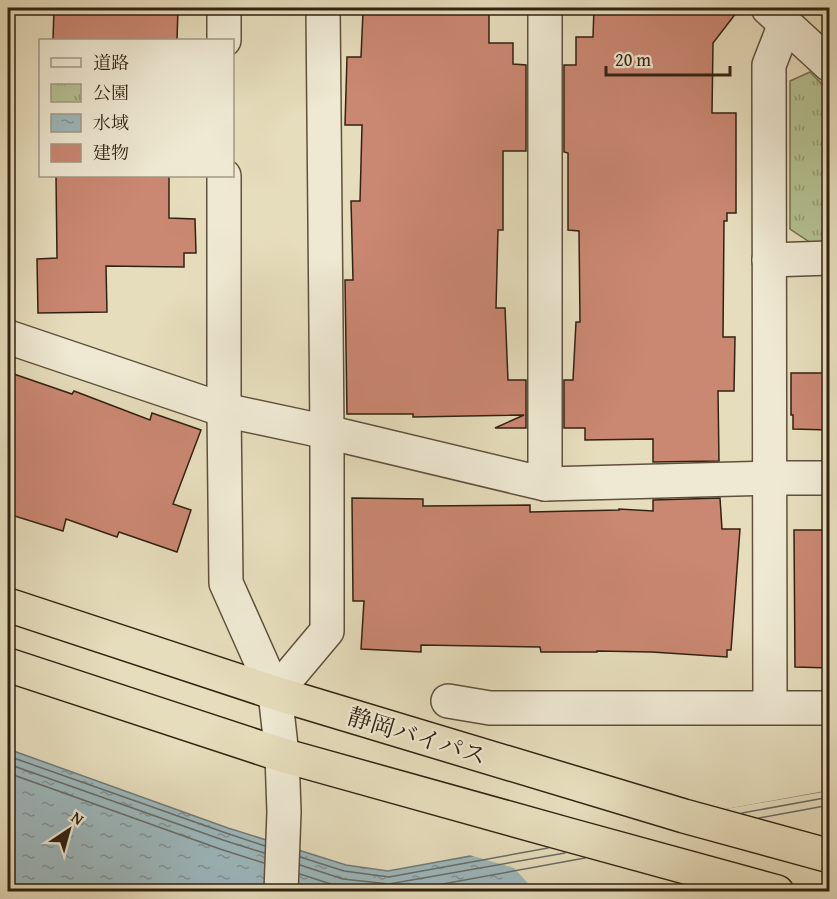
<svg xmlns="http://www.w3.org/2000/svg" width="837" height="899" font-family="'Gentium Book Plus','Noto Serif JP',serif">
	<defs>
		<pattern id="park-tufts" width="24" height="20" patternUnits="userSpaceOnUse" patternTransform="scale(1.5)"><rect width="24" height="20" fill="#b5c191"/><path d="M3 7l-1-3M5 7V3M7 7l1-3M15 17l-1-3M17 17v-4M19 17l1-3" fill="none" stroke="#949c75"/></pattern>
		<pattern id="water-ripples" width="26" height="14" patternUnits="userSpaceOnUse" patternTransform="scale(1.5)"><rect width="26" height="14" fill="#9db8bd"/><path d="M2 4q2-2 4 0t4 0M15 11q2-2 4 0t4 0" fill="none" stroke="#819598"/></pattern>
	</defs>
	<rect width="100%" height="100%" fill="#e6ddbc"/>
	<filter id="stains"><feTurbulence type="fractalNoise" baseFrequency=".00333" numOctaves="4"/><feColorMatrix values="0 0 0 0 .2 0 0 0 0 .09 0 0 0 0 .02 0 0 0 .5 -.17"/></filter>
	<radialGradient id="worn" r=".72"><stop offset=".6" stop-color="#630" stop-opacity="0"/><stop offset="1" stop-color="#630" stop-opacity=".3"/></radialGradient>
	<path fill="url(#park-tufts)" stroke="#747251" stroke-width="1.5" d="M810 72 829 91V244L814 245 790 229V81Z"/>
	<path fill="url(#water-ripples)" stroke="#727c78" stroke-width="1.5" d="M8 749 228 828 346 865 388 871 829 791V891L10 892 8 891Z"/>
	<path fill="#e6ddbc" d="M829 791V891H535L514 868 466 854Z"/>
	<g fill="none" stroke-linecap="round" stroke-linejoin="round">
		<g stroke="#686d67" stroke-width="1.5">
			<path d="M8 756 226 833 265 846"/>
			<path d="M8 764 223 840 264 853"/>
			<path d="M8 773 220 849 264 863"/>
			<path d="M742 813 830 797"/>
			<path d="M759 818 830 805"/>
			<path d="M300 857 344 871 389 877 548 848"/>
			<path d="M300 865 343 879 389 884 565 853"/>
			<path d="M300 874 340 887 374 892"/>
			<path d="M399 892 585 858"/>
		</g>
	</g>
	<g fill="#ca8772" stroke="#322211" stroke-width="1.5">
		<path d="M54 8 178 9 177 40H53Z"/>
		<path d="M369 8H489V43H513V64L526 65V151H503V230H498L496 308H505L508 380H526V428H495L524 415 413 417V414H347L345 280H353L351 201H360L362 125H345L347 57H361L363 12 369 13Z"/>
		<path d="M594 8H740L713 43 712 113H736V213H727V221H724L723 337H735L734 391H718L719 461 653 462V439L585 440V428H564V380H573L576 322H580L579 231 568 230V153L564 152V65H576V37H593Z"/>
		<path d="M56 176H169V218L195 219 196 253H184V267L106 266 107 312 38 313 37 259 57 258Z"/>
		<path d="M8 372 72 394 74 391 150 420 152 413 201 430 173 504 191 510 177 552 119 532 117 537 66 519 63 531 8 514Z"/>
		<path d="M791 373H830V430L793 429V415H791Z"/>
		<path d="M352 498 423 499V506L530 505V512L619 510V509L653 511V500L720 498 722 529H740L731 650H727V657L652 652 597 651V652H541L540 647 421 645V652L361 649 364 601H353Z"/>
		<path d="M794 530H830V668L795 667Z"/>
	</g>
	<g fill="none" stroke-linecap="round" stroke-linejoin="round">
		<g stroke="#5f513c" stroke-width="36">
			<g id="street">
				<path d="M768 8 830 65"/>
				<path d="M224 40V8"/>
				<path d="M224 176V410L226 583 275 693 282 755 284 812 281 892"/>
				<path d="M769 260 830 258"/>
				<path d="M8 337 224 410 327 432 545 484 770 478H830"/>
				<path d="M545 484V8"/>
				<path d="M275 693 327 631V432L323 8"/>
				<path d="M448 701 490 708H830"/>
				<path d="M770 707 769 65 785 24"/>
			</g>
		</g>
		<g stroke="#322211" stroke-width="36">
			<g id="highway">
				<path d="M8 605 275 693 684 816 830 856"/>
				<path d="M8 665 282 755 569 835 777 892"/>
			</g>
		</g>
		<use href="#street" stroke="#efe9d3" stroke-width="33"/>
		<use href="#highway" stroke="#e6ddbc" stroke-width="33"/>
	</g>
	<g text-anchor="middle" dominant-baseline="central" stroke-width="4.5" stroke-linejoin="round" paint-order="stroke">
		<g font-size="24" fill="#322211" stroke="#efe9d3">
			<text transform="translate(417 736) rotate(17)">静岡バイパス</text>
		</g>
	</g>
	<rect width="837" height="899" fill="none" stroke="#e6ddbc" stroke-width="30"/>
	<rect x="9" y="9" width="819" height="881" fill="none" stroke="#322211" stroke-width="3"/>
	<rect x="15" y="15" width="807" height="869" fill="none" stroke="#322211" stroke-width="1.5"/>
	<rect x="39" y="39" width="195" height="138" fill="#efe9d3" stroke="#a39985" stroke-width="1.5"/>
	<rect x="51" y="58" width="30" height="9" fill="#efe9d3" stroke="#a39985" stroke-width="1.5"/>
	<text x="93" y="69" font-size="18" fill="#322211">道路</text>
	<rect x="51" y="84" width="30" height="18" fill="url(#park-tufts)" stroke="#a39985" stroke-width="1.5"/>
	<text x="93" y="99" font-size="18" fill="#322211">公園</text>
	<rect x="51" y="114" width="30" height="18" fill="url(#water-ripples)" stroke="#a39985" stroke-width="1.5"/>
	<text x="93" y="129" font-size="18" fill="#322211">水域</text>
	<rect x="51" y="144" width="30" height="18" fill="#ca8772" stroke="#a39985" stroke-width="1.5"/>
	<text x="93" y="159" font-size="18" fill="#322211">建物</text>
	<g transform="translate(69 830) rotate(36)" stroke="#efe9d3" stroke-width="4.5" paint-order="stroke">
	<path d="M0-4.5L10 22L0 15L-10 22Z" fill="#322211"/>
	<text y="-9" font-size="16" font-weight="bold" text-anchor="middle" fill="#322211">N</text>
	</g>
	<path d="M606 66v9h124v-9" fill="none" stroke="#322211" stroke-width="3"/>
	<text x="615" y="66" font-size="18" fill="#322211" stroke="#efe9d3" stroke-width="4.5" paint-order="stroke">20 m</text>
	<rect width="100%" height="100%" filter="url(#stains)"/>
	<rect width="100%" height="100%" fill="url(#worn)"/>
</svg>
